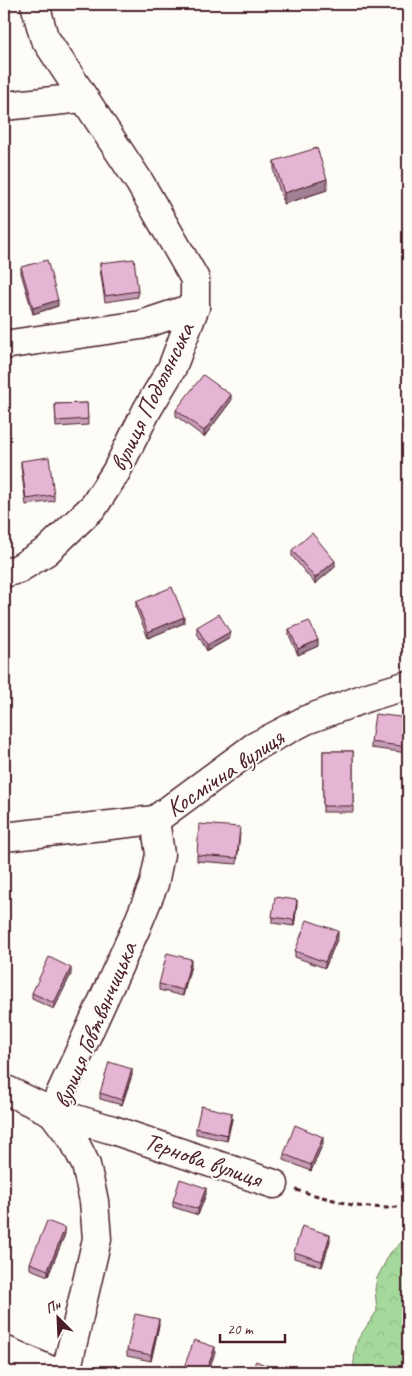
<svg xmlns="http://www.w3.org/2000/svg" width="412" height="1376" font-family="Caveat,sans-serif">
	<defs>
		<pattern id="forest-crowns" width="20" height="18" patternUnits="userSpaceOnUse" patternTransform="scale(1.25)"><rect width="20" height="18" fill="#a5d99b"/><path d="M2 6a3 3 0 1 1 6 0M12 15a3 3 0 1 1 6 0" fill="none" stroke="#90ba86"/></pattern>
	</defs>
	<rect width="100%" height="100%" fill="#fdfcf7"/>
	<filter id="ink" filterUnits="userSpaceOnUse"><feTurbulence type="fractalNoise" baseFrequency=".02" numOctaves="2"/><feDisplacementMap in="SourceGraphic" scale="10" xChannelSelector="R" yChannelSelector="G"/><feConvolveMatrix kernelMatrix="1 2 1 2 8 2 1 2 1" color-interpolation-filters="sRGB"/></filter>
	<g filter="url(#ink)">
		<path fill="url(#forest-crowns)" stroke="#787c63" d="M408 1231V1372H353L355 1351 358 1339 377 1311 375 1289 377 1278 390 1253 405 1239Z"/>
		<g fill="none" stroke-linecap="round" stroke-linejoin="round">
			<g stroke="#4a1f2b" stroke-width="31">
				<g id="minor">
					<path d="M4 106 83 98"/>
					<path d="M4 345 141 325 195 307"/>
					<path d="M4 573 18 569 47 551 94 506 116 472 147 410 172 368 195 307V279L140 183 44 37 35 4"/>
					<path d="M4 837 155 820 254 747 306 720 368 697 408 685"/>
					<path d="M4 1089 52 1112 113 1130 274 1184"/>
					<path d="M4 1350 54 1372"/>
					<path d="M66 1372 97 1239 94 1201 86 1165 74 1141 52 1112 136 928 154 884 160 854 155 820"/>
				</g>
			</g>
			<path stroke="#4a1f2b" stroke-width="3" stroke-dasharray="5 4" stroke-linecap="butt" d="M296 1190 356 1206 386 1208 408 1206"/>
			<use href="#minor" stroke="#fdfcf7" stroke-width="28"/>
		</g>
		<g fill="#c69cb6" stroke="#4a1f2b">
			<path d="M274 161 327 190 284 204 274 173Z"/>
			<path d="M100 263 138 291V297L105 302 100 269Z"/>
			<path d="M21 267 58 306 33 314 21 273Z"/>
			<path d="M231 401 204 437 176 416V410Z"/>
			<path d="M87 403 88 425 56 427 55 404Z"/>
			<path d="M21 461 54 495V501L26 505 21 467Z"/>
			<path d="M292 550 335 567 315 584 292 556Z"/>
			<path d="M136 602 184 623 148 638 136 608Z"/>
			<path d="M197 627 230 638 207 651 197 633Z"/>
			<path d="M289 629 318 646 298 655 289 635Z"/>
			<path d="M408 718V753L371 748V742Z"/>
			<rect x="323" y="751" width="30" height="61"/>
			<path d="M240 833 237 864 197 861V855Z"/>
			<path d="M297 905 294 926 272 923V917Z"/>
			<path d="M338 937 325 968 295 957V951Z"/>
			<path d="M191 965 183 996 159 990V984Z"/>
			<path d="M71 974 54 1009 32 999V993Z"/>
			<path d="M132 1075 122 1105 100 1099V1093Z"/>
			<path d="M232 1119 227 1141 196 1134V1128Z"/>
			<path d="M323 1143 311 1171 284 1160V1154Z"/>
			<path d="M206 1194 198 1215 173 1207V1201Z"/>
			<path d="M65 1234 48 1276 30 1269V1263Z"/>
			<path d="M330 1241 322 1267 294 1258V1252Z"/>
			<path d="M159 1325 151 1361 127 1356V1350Z"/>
		</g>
		<g fill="#a17f94" stroke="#4a1f2b">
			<path d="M327 179V190L284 204V193Z"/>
			<path d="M58 300V306L33 314V308Z"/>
			<path d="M231 395V401L204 437V431Z"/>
			<path d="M335 561V567L315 584V578Z"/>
			<path d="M184 617V623L148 638V632Z"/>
			<path d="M230 632V638L207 651V645Z"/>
			<path d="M318 640V646L298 655V649Z"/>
			<path d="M297 900V905L294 926V920Z"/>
			<path d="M338 931V937L325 968V962Z"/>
			<path d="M191 959V965L183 996V990Z"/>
			<path d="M71 968V974L54 1009V1003Z"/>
			<path d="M132 1069V1075L122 1105V1100Z"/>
			<path d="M232 1113V1119L227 1141V1135Z"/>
			<path d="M323 1137V1143L311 1171V1165Z"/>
			<path d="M206 1188V1194L198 1215V1209Z"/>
			<path d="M65 1228V1234L48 1276V1270Z"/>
			<path d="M330 1235V1241L322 1267V1261Z"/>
			<path d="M159 1319V1325L151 1361V1355Z"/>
			<path d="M215 1347V1353L208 1372H206Z"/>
		</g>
		<g fill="#e6b5d4" stroke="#4a1f2b">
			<path d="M317 148 327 179 284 193 274 161Z"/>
			<path d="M134 259 138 291 105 296 100 263Z"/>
			<path d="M47 260 58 300 33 308 21 267Z"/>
			<path d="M203 375 231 395 204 431 176 410Z"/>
			<path d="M87 403 88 419 56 421 55 404Z"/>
			<path d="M49 457 54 495 26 499 21 461Z"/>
			<path d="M312 533 335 561 315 578 292 550Z"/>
			<path d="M172 587 184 617 148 632 136 602Z"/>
			<path d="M219 614 230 632 207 645 197 627Z"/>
			<path d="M309 621 318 640 298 649 289 629Z"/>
			<path d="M375 714 408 718V747L371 742Z"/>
			<rect x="323" y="751" width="30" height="55"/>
			<path d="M199 824 240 827 237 858 197 855Z"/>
			<path d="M275 897 297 900 294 920 272 917Z"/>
			<path d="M307 920 338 931 325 962 295 951Z"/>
			<path d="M167 953 191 959 183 990 159 984Z"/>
			<path d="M49 957 71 968 54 1003 32 993Z"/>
			<path d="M109 1062 132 1069 122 1100 100 1093Z"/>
			<path d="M201 1106 232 1113 227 1135 196 1128Z"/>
			<path d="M295 1125 323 1137 311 1165 284 1154Z"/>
			<path d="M180 1179 206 1188 198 1209 173 1201Z"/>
			<path d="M47 1221 65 1228 48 1270 30 1263Z"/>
			<path d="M302 1226 330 1235 322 1261 294 1252Z"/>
			<path d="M135 1314 159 1319 151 1355 127 1350Z"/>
			<path d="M194 1340 215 1347 206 1372H190L183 1370Z"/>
			<path d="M256 1361 278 1371 277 1372H251Z"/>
		</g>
	</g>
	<g text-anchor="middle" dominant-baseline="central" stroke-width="4" stroke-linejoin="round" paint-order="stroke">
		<g font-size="25" fill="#4a1f2b" stroke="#fdfcf7">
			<text transform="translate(152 397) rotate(-64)">вулиця Подолянська</text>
			<text transform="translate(225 773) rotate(-34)">Космічна вулиця</text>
			<text transform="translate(95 1025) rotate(-67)">вулиця Говтвянчицька</text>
			<text transform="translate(203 1160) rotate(19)">Тернова вулиця</text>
		</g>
	</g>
	<rect width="412" height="1376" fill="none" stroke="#fdfcf7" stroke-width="20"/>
	<rect x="10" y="10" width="392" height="1356" fill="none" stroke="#4a1f2b" stroke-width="2" filter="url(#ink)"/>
	<g transform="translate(58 1318) rotate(336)" stroke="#fdfcf7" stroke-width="4" paint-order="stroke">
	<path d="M0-4L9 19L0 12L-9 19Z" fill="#4a1f2b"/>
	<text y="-8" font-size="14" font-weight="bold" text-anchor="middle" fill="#4a1f2b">Пн</text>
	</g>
	<path d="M220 1334v8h65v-8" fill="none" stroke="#4a1f2b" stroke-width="2.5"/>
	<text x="227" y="1334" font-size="15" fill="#4a1f2b" stroke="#fdfcf7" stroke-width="4" paint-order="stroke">20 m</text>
</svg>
